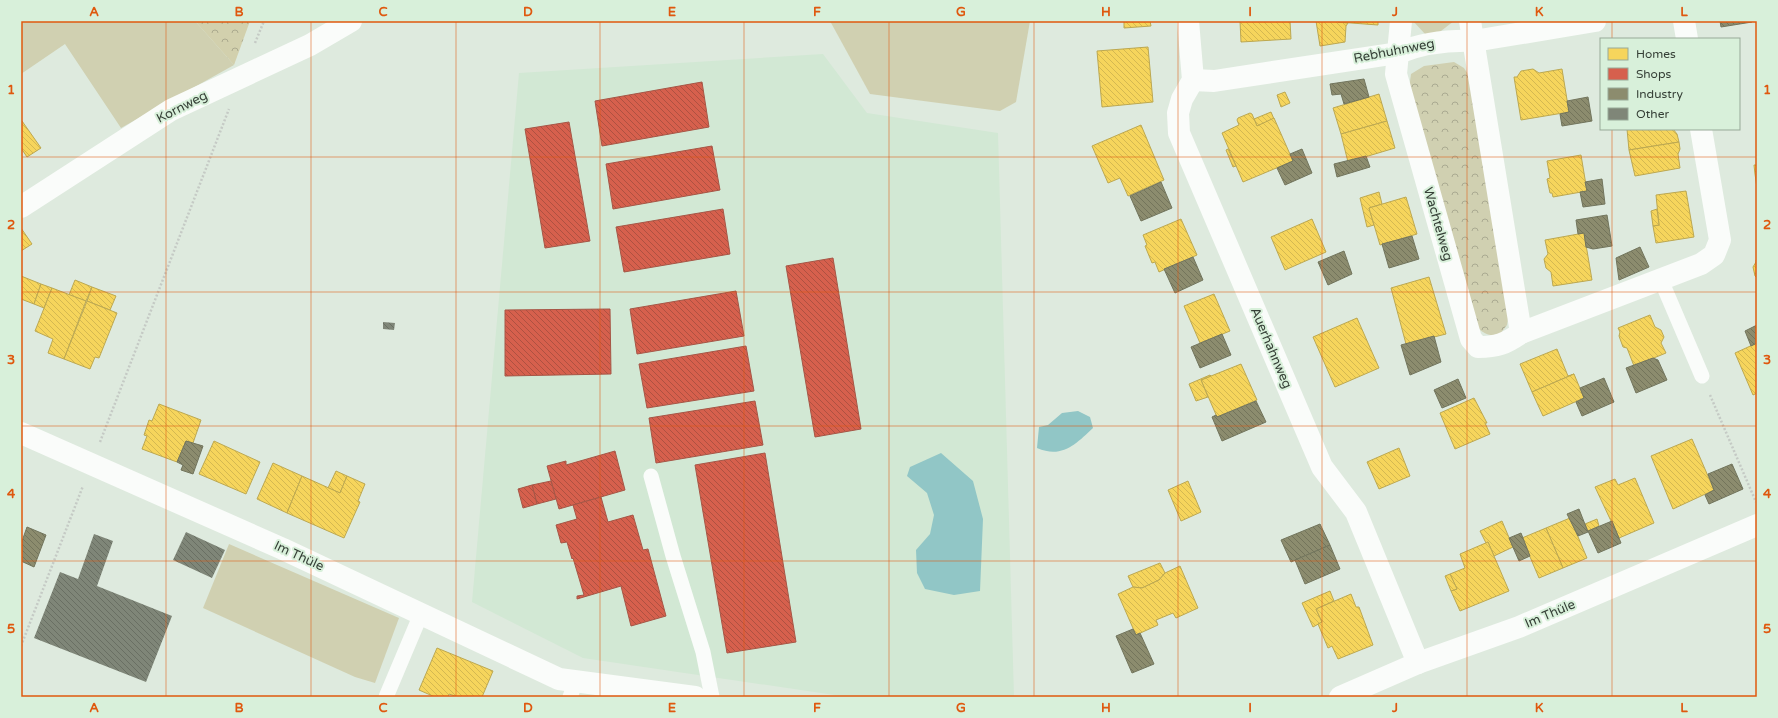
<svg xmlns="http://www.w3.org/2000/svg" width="1778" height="718" font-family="'Varela Round',sans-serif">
	<defs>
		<pattern id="forest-crowns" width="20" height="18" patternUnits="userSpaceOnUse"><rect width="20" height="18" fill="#d2d0ad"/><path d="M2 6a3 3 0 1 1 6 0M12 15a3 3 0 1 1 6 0" fill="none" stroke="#abaa8e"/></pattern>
		<pattern id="park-crowns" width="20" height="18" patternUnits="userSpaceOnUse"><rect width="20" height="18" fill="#d0d0b1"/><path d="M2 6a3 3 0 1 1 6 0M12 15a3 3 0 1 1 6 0" fill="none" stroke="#aaaa91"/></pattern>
		<pattern id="homes-back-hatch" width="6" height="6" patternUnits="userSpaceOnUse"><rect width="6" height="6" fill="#f6d55c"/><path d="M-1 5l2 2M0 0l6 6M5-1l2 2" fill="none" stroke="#d4b851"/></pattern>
		<pattern id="shops-back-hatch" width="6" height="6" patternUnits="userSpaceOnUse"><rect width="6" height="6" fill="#d6604d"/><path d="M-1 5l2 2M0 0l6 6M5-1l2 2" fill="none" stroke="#ae5141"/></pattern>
		<pattern id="industry-back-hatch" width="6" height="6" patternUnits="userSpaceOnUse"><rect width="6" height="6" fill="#8c8c6e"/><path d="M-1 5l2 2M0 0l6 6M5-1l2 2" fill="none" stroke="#73745b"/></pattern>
		<pattern id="building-back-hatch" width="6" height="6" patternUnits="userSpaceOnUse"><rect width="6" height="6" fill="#7f8678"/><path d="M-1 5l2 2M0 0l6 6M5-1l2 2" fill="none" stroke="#696f63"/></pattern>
	</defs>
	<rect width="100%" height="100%" fill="#deeade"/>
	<path fill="#d2e8d4" d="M823 54 867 113 998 133 1014 697H848L583 658 472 602 519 73Z"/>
	<g fill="#d0d0b1">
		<path d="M21 21H195L234 65 121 128 65 44 21 74Z"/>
		<path d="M830 21H1030L1016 102 1000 111 870 94Z"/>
		<path d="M1413 21H1454L1437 34 1426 35Z"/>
		<path d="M229 544 399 618 375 683 355 677 203 608Z"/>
	</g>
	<path fill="url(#forest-crowns)" d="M195 21H250L234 65Z"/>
	<path fill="url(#park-crowns)" d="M1454 62 1464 68 1471 79 1509 313 1507 325 1500 334C1489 337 1484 334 1476 326L1409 89 1411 74 1424 66Z"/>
	<g fill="#91c6c6">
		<path d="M1078 411 1090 417 1093 428C1076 444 1062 459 1037 448L1039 427 1048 425 1062 413Z"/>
		<path d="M941 453 973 481 983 519 980 591 954 595 925 589 917 573 916 550 930 534 934 515 927 493 907 476 910 467Z"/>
	</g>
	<g fill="url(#homes-back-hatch)" stroke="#bca851">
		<path d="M1124 21H1150L1151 26 1124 28Z"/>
		<path d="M1240 21H1290L1291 39 1241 42Z"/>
		<path d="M1316 21H1338V22L1348 23 1346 26 1345 42 1320 46Z"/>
		<path d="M1338 21H1378V25L1338 22Z"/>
		<path d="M1148 47 1153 102 1102 107 1097 51Z"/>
		<path d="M1533 69 1539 73 1562 69 1569 112 1521 120 1514 77H1517L1521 71Z"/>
		<path d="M1285 92 1290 103 1281 107 1277 95Z"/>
		<path d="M1379 94 1387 121 1341 134 1333 108Z"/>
		<path d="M1271 112 1274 119 1257 126 1254 119Z"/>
		<path d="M1250 113 1252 114 1257 126 1274 118 1293 161 1243 182 1222 133 1239 125 1237 120 1238 118Z"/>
		<path d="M22 121 41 148 27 157 21 148V122Z"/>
		<path d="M1387 121 1395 148 1348 162 1341 134Z"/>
		<path d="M1141 125 1164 180 1128 196 1120 178 1108 183 1092 146Z"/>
		<path d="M1627 129H1673L1677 134 1679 142 1629 150Z"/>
		<path d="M1679 142 1680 149 1678 154 1680 168 1635 176 1629 150Z"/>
		<path d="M1228 149 1236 166 1233 167 1226 150Z"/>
		<path d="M1581 155 1587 191 1553 197 1552 193H1550L1547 179 1550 178 1547 161Z"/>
		<path d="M1754 165H1757V188L1755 174Z"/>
		<path d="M1686 191 1694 237 1656 243 1653 226 1659 225 1656 195Z"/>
		<path d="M1379 192 1382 204 1369 208 1374 225 1367 227 1360 198Z"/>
		<path d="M1406 197 1417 234 1380 245 1369 208Z"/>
		<path d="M1657 209 1659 225 1653 226 1651 211Z"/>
		<path d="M1181 219 1197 255 1159 272 1155 262 1152 263 1145 246 1147 245 1143 235Z"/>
		<path d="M1312 219 1326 252 1285 270 1271 237Z"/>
		<path d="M21 228 32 244 21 251Z"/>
		<path d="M1584 233 1592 280 1553 286 1551 272 1546 268 1544 259 1548 254 1545 240Z"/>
		<path d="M1756 260H1757V278L1755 276 1753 267 1756 262Z"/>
		<path d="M21 276 41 284 34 304 21 299Z"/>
		<path d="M1429 277 1446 334 1406 344 1391 288Z"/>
		<path d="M75 280 92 287 86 301 69 295Z"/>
		<path d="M41 284 52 288 44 308 34 304Z"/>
		<path d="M92 287 116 296 110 310 87 301Z"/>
		<path d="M52 288 86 301 64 359 48 353 53 339 35 331Z"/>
		<path d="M1214 294 1230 331 1200 343 1184 306Z"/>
		<path d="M87 301 117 313 99 358 95 357 90 369 64 359Z"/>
		<path d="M1650 315 1655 327 1661 330 1664 337 1661 343 1666 353 1634 366 1627 348 1623 347 1619 336 1620 332 1618 328Z"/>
		<path d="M1357 318 1379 368 1335 387 1313 337Z"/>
		<path d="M1757 343V393L1753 395 1735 353Z"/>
		<path d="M1557 349 1568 376 1574 374 1532 392 1520 364Z"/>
		<path d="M1241 364 1257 400 1217 417 1201 380Z"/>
		<path d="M1574 374 1584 398 1543 416 1532 392Z"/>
		<path d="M1210 375 1211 376 1201 380 1208 397 1196 401 1189 384Z"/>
		<path d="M1474 398 1487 423H1485L1490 434 1455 449 1440 413Z"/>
		<path d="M159 404 201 420 193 443 186 441 177 462 142 449 147 436 144 435 149 420 152 421Z"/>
		<path d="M1692 439 1714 490 1673 509 1651 456Z"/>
		<path d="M214 441 260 462 246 494 199 474Z"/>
		<path d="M1399 448 1410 476 1379 489 1367 462Z"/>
		<path d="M273 463 302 476 287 513 257 499Z"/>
		<path d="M336 471 347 476 340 493 328 488Z"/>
		<path d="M302 476 340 493 347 476 365 484 358 501 360 502 344 538 287 513Z"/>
		<path d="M1635 478 1654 523 1619 538 1595 487 1615 479 1618 485Z"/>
		<path d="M1188 481 1201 512 1181 521 1168 490Z"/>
		<path d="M1570 518 1587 558 1563 568 1546 528Z"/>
		<path d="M1597 519 1599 526 1588 531 1585 524Z"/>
		<path d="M1502 521 1513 547 1494 556 1488 542 1486 543 1480 531Z"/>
		<path d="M1546 528 1563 568 1539 578 1522 538Z"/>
		<path d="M1488 542 1509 591 1460 611 1451 591 1457 589 1450 574 1465 568 1460 554Z"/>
		<path d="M1160 563 1165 573 1159 580 1142 588 1133 587 1128 576Z"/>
		<path d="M1180 566 1198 608 1176 618 1173 613 1156 620 1158 625 1136 635 1118 594 1133 587 1142 588 1159 580 1165 573Z"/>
		<path d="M1450 574 1457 589 1451 591 1445 576Z"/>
		<path d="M1330 591 1334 601 1316 609 1322 622 1313 627 1302 603Z"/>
		<path d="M1351 594 1356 607H1359L1373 645 1338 659 1332 646 1328 648 1318 624 1322 622 1316 609Z"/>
		<path d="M437 648 493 671 482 697H458L449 694 448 697H435L419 690Z"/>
	</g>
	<g fill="url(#shops-back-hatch)" stroke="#a65646">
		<path d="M702 82 709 127 602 146 595 101Z"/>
		<path d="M569 122 590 241 545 248 525 129Z"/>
		<path d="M712 146 720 190 613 209 606 164Z"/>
		<path d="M723 209 730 254 624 272 616 227Z"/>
		<path d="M833 258 861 429 815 437 786 266Z"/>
		<path d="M736 291 744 336 637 354 630 309Z"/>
		<path d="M610 309 611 374 505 376V310Z"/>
		<path d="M746 346 754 391 647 408 639 364Z"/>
		<path d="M755 401 763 445 656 463 649 418Z"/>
		<path d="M615 451 625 490 559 509 547 466 566 461V465Z"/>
		<path d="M765 453 796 642 727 653 695 465Z"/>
		<path d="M551 481 556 499 537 504 532 485Z"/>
		<path d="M532 485 537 504 523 508 518 489Z"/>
		<path d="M601 497 608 522 633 515 643 550 648 549 666 616 631 626 621 586 577 599V596L584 595 573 558 572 559 567 542 561 543 556 525 577 519 573 505Z"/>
	</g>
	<g fill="url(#industry-back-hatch)" stroke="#72755d">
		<path d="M1720 21H1752V22L1721 27Z"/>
		<path d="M1364 79 1369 97 1344 104 1341 94 1332 95 1330 84Z"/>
		<path d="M1588 97 1592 121 1562 126 1560 114 1569 112 1567 101Z"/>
		<path d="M1302 149 1312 173 1285 185 1277 168 1293 161 1290 154Z"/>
		<path d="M1366 156 1370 167 1337 177 1334 164Z"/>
		<path d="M1602 179 1605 204 1583 207 1580 192 1587 191 1585 182Z"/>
		<path d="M1161 182 1172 208 1141 221 1130 196Z"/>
		<path d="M1607 215 1612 246 1593 249 1586 247 1584 233 1578 234 1576 220Z"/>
		<path d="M1412 236 1419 259 1389 268 1382 244Z"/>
		<path d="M1640 247 1649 267 1619 280 1616 258Z"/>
		<path d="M1344 251 1352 274 1328 285 1318 262Z"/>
		<path d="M1193 257 1203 280 1175 293 1164 269Z"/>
		<path d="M1757 325V343L1751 346 1745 331Z"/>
		<path d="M1222 334 1231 355 1200 368 1191 347Z"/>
		<path d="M1434 336 1441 362 1410 375 1401 345Z"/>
		<path d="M1653 358 1658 360 1667 380 1636 393 1626 368Z"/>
		<path d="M1604 378 1614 402 1582 416 1576 402 1584 398 1580 388Z"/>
		<path d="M1458 379 1466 398 1442 408 1434 390Z"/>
		<path d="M1256 401 1266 422 1222 441 1212 417 1216 415 1217 417Z"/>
		<path d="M186 441 203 446 193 474 181 470 183 465 177 462Z"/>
		<path d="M1732 464 1743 489 1709 504 1705 495 1714 490 1708 474Z"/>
		<path d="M1579 509 1588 532 1578 536 1567 514Z"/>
		<path d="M1612 521 1621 543 1598 553 1588 531Z"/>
		<path d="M1320 524 1330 545 1291 562 1281 540Z"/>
		<path d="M27 527 46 535 34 567 21 561V544Z"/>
		<path d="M1521 533 1530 556 1519 561 1509 538Z"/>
		<path d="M1330 545 1340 569 1305 584 1295 560Z"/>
		<path d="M1133 629 1136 635 1140 633 1154 664 1132 673 1116 636Z"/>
	</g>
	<g fill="url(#building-back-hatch)">
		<path d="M383 322 395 323 394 330 383 329Z"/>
		<path d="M186 532 225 550 212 578 173 560Z"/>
		<path d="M94 534 113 541 97 586 172 616 146 682 34 638 60 572 78 579Z"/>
	</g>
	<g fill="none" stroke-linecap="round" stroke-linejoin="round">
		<g stroke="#c5cac5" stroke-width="2.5" stroke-dasharray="2 2" stroke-linecap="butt">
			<path d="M255 43 264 21"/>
			<path d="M1710 395 1756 502"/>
			<path d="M100 442 229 109"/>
			<path d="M21 646 83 486"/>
		</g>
		<g stroke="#fafcfa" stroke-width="15">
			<path d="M1661 280 1702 376"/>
			<path d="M651 476 673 556 703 652 712 697"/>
			<path d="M386 697 421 614"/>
			<path d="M570 697 576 681"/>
		</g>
		<g stroke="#fafcfa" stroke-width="22">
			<path d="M1188 21 1193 80 1182 99 1178 113 1179 133 1322 467 1356 512 1418 663"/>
			<path d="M1401 21 1396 74 1471 339 1478 347C1497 347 1505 344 1521 333"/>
			<path d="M1470 21 1521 333 1701 264 1714 255 1720 240 1701 129"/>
			<path d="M1684 21 1687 39"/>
			<path d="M1193 80 1214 81 1398 53C1423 43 1447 40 1474 41L1595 21"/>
			<path d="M21 207 171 110 310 45 351 21"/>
			<path d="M21 433 283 549 559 679 695 697"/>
			<path d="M1340 697 1418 663 1519 627 1757 525"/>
		</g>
	</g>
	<path fill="none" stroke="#df580e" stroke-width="1" stroke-opacity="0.55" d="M166 21V697M311 21V697M456 21V697M600 21V697M744 21V697M889 21V697M1034 21V697M1178 21V697M1322 21V697M1467 21V697M1612 21V39M1612 129V697M21 157H1757M21 292H1757M21 426H1757M21 561H1757"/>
	<g text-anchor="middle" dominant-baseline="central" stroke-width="4" stroke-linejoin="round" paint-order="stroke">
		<g font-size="13" fill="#353f36" stroke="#d8f0da">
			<text transform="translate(1394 51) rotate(-11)">Rebhuhnweg</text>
			<text transform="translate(182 107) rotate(-27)">Kornweg</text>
			<text transform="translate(1438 224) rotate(74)">Wachtelweg</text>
			<text transform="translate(1271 348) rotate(67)">Auerhahnweg</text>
			<text transform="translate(299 556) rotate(25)">Im Thüle</text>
			<text transform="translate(1550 614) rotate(-23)">Im Thüle</text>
		</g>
	</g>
	<rect width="1778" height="718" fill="none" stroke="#d8f0da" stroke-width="44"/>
	<rect x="1600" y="38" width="140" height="92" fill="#d8f0da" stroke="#97a998"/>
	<rect x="1608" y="48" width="20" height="12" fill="#f6d55c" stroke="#97a998"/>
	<text x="1636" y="58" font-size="12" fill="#353f36">Homes</text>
	<rect x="1608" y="68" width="20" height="12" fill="#d6604d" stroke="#97a998"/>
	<text x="1636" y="78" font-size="12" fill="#353f36">Shops</text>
	<rect x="1608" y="88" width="20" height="12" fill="#8c8c6e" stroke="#97a998"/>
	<text x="1636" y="98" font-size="12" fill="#353f36">Industry</text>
	<rect x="1608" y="108" width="20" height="12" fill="#7f8678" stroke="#97a998"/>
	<text x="1636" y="118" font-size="12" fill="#353f36">Other</text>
	<rect x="22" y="22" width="1734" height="674" fill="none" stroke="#df580e" stroke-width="1.5"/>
	<g font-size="13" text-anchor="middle" font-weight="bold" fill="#df580e">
		<text x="94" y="16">A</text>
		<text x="239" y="16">B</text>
		<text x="383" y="16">C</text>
		<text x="528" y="16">D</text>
		<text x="672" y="16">E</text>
		<text x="817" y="16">F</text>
		<text x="961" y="16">G</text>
		<text x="1106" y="16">H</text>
		<text x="1250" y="16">I</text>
		<text x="1395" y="16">J</text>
		<text x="1539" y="16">K</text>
		<text x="1684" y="16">L</text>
		<text x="11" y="94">1</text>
		<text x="1767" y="94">1</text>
		<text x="11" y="229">2</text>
		<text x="1767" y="229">2</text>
		<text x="11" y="364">3</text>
		<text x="1767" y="364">3</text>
		<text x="11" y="498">4</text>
		<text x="1767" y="498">4</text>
		<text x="11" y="633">5</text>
		<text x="1767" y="633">5</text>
		<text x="94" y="712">A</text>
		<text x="239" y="712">B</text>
		<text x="383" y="712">C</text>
		<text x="528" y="712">D</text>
		<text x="672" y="712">E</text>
		<text x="817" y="712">F</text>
		<text x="961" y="712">G</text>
		<text x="1106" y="712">H</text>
		<text x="1250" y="712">I</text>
		<text x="1395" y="712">J</text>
		<text x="1539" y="712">K</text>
		<text x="1684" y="712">L</text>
	</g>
</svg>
